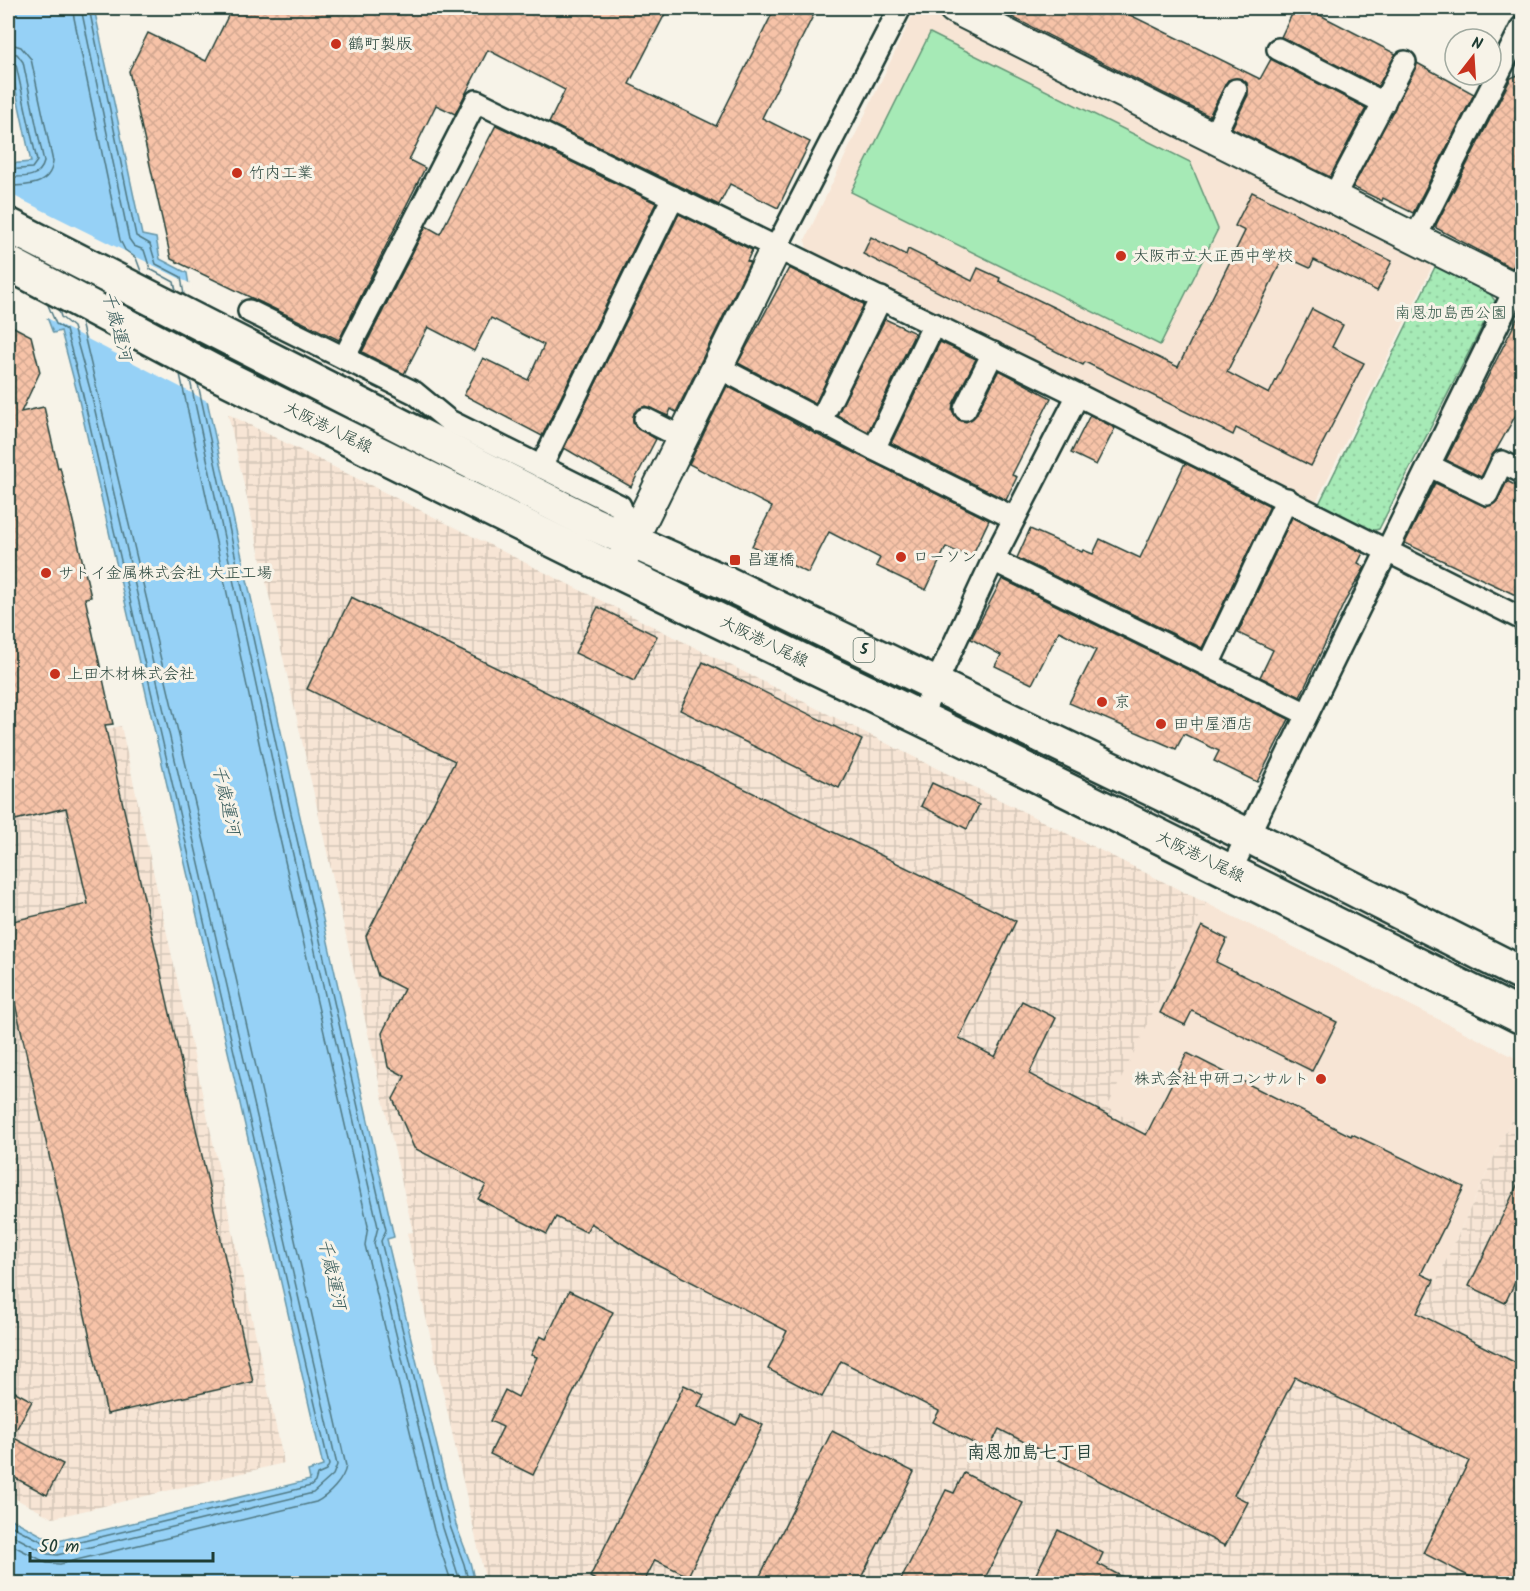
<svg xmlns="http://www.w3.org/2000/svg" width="1530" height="1591" font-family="Kalam,'Klee One',sans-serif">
	<defs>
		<pattern id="industrial-grid" width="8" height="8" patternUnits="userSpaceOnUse" patternTransform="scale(1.5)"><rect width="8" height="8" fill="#f7e5d5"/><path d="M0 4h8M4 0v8" fill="none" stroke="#d3c5b7"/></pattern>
		<pattern id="park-dots" width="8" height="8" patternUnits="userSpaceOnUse" patternTransform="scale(1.5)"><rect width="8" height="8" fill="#a6eab6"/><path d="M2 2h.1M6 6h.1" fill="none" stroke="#8eca9d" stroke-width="1.8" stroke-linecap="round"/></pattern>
		<pattern id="building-cross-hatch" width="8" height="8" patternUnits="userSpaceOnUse" patternTransform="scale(1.5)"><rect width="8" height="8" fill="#f7c3a8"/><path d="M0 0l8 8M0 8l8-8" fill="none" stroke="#d3a891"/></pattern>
	</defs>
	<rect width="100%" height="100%" fill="#f7f3e8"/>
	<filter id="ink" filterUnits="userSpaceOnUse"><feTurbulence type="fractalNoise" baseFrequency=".0167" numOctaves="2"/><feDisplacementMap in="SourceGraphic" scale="12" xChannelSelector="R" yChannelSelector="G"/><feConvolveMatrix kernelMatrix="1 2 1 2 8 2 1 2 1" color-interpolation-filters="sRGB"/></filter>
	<g filter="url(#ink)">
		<g fill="#f7e5d5">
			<path d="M916 8 925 10 1434 263 1316 502 807 249 805 240Z"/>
			<path d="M1206 903 1522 1061V1097L1437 1280 1106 1108Z"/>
		</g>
		<g fill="url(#industrial-grid)">
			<path d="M228 414 1206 903 1107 1108 1437 1280 1522 1097V1583H486L407 1233 413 1232Z"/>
			<path d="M121 726 284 1463 53 1518 8 1495V750Z"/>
		</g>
		<path fill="url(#park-dots)" stroke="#629475" stroke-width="1.5" d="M1436 265 1489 292 1495 301 1379 529 1371 531 1319 504Z"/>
		<path fill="#a6eab6" stroke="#629475" stroke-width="1.5" d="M930 33 1190 162 1218 229 1160 345 851 192Z"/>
		<path fill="#96d1f6" stroke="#6696a8" stroke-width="1.5" d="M8 8H94L142 235 156 238 160 259 187 273 208 405 394 1237 387 1239 456 1525 470 1562 475 1583H8V1517L54 1542 310 1480 308 1471 323 1466 77 392 61 331 53 333 8 214V164L31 162 8 53Z"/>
		<path fill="#f7f3e8" d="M8 193 191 284 211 403 43 316 8 222Z"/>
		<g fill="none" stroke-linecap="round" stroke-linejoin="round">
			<g stroke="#4f7882" stroke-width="1.5">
				<path d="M72 8 120 240 125 250 136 258 142 274"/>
				<path d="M81 8 129 239 134 246 144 250 150 269 174 282 176 291"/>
				<path d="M89 8 136 236 150 244 156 264 181 277 184 295"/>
				<path d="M8 43 21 47 31 59 53 162C50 186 27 186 8 186"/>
				<path d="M8 53 17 54 23 62 44 162C40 179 22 177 8 177"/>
				<path d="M8 60 16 65 37 161 32 168 8 170"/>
				<path d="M180 374 275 817 368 1226 365 1245 434 1530 452 1584"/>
				<path d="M190 380 284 815 378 1227 374 1243 443 1528 461 1584"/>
				<path d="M198 384 291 813 386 1230 381 1241 450 1526 464 1564 469 1584"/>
				<path d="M8 1524 55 1548 311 1486 315 1482 317 1475 326 1471 329 1465 82 391 66 330 56 324 48 305"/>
				<path d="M8 1533 48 1554 57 1555 313 1493 333 1475 337 1465 90 389 73 327 61 317 59 310"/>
				<path d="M8 1543 47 1563 60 1564 316 1502C328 1496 344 1480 346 1466L229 947 81 322"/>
			</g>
		</g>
		<g fill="url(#building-cross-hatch)" stroke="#1f3d34" stroke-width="1.5">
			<path d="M232 8H668L629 84 716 126 775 8H817L762 118 810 142 778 208 730 184 719 205 549 123 565 90 488 50 455 114 436 105 409 160 425 168 339 340 171 259 129 71 148 33 206 61Z"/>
			<path d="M994 8H1116L1260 79 1271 59 1366 108 1330 177 1232 128 1248 95 1247 83 1242 79 1228 80 1209 116Z"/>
			<path d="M1295 8H1302L1318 14 1396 54 1378 86 1281 37Z"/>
			<path d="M1417 63 1474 94 1413 213 1383 198 1382 201 1353 187Z"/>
			<path d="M1522 73V255L1512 268 1436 228V225L1511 78Z"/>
			<path d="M496 125 656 203 542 436 464 395 483 358 528 380 544 345 491 318 474 351 428 327 404 374 362 352 426 226 440 234Z"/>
			<path d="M1252 192 1392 261 1377 291 1314 260 1310 268 1284 256 1227 372 1269 394 1312 309 1343 325 1332 347 1364 363 1311 466 1236 428 1233 435 1085 362 1083 365 863 254 871 237 906 255 908 249 972 281 978 268 1000 278 999 281 1178 367 1245 231 1235 226Z"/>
			<path d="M679 214 752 250 747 261 750 262 676 412 671 409 668 416 645 406 634 413 635 426 656 439 631 487 564 448Z"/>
			<path d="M789 268 864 304 815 404 738 363Z"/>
			<path d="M1522 309V404L1481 477 1446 460Z"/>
			<path d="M885 319 915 333 868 432 837 415Z"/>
			<path d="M8 324 31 336 40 372 21 412 44 407 58 468 60 467 91 597 85 598 113 724 105 725 253 1382 107 1414 8 972V922L88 904 66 808 15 820 8 785Z"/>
			<path d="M940 342 976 359 953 404 952 410 959 420 966 422 976 415 999 370 1051 398 1012 475 1017 477 1006 500 891 443Z"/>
			<path d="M727 386 814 433 989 520 971 558 946 547 926 590 876 566 880 558 829 532 808 573 752 546 772 507 689 464Z"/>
			<path d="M1090 415 1115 428 1096 465 1071 453Z"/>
			<path d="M1185 463 1270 506 1202 648 1017 558 1030 529 1082 552 1083 550 1093 554 1100 539 1140 558Z"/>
			<path d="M1507 481 1522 489V598L1405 543 1435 483 1487 507 1498 500Z"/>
			<path d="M1292 517 1363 553 1358 563 1365 567 1345 601 1300 697 1260 677 1273 650 1238 633Z"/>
			<path d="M1002 579 1289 719 1257 782 1214 761 1219 751 1184 734 1176 749 1069 703 1096 650 1059 631 1032 684 995 666 1001 655 971 639Z"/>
			<path d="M351 597 1016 921 959 1038 995 1057 1022 1001 1056 1018 1029 1074 1146 1135 1187 1053 1351 1136 1352 1134 1464 1187 1421 1274 1434 1280 1417 1313 1522 1366V1584H1484L1423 1553 1469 1461 1295 1377 1234 1495 1248 1502 1225 1546 999 1429 988 1451 933 1422 939 1411 841 1361 822 1397 768 1369 787 1331 643 1257 591 1223 586 1232 556 1217 547 1234 478 1199 486 1185 414 1148 393 1099 405 1076 388 1067 382 1033 404 989 378 976 366 936 455 761 307 689Z"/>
			<path d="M598 607 657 636 634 681 575 653Z"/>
			<path d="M703 662 862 740 839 788 680 710Z"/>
			<path d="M932 783 979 805 967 829 921 806Z"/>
			<path d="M1202 926 1227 939 1216 962 1337 1022 1312 1071 1192 1011 1185 1025 1160 1013Z"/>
			<path d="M1522 1175V1268L1505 1303 1469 1286Z"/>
			<path d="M569 1291 613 1312 533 1475 490 1454 503 1427 490 1421 505 1390 518 1397 537 1357 531 1355 540 1336 546 1339Z"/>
			<path d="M684 1385 704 1395 698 1406 736 1425 741 1415 763 1425 688 1576 655 1560 643 1584H602L590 1577Z"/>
			<path d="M8 1388 32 1401 12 1437 63 1464 47 1495 8 1474Z"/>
			<path d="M832 1431 914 1472 858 1584H756Z"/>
			<path d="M964 1473 1023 1503 982 1584H899L946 1490 954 1493Z"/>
			<path d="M1058 1530 1103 1553 1098 1564 1136 1584H1031Z"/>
		</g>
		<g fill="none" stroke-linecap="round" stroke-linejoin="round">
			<g stroke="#1f3d34" stroke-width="26">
				<g id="street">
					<path d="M1278 49 1384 103"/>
					<path d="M1213 138 1236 90"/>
					<path d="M1333 198 1405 62"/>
					<path d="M1414 240 1522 27"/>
					<path d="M776 248 900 8"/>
					<path d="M249 311 415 393 449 421 620 506 632 541"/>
					<path d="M344 358 476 101 1078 395 1522 619"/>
					<path d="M718 367 874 449 1014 518"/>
					<path d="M965 409 993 353"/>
					<path d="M645 419 683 438"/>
					<path d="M820 422 881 298"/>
					<path d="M874 449 934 324"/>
					<path d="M1430 466 1487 494 1502 462 1522 472"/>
					<path d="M541 467 673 197"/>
					<path d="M993 560 1307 714"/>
					<path d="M1208 665 1287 499"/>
					<path d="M920 718 993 560 1078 395"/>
					<path d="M1230 872 1522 275"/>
				</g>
			</g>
			<g stroke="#1f3d34" stroke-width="34">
				<g id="secondary">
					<path d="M954 8 1522 292"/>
					<path d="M621 563 776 248"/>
				</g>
			</g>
			<g stroke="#1f3d34" stroke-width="38">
				<g id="primary">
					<path d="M8 225 591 523 724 582 1247 835 1522 974"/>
					<path d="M8 263 214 372 579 553 966 740 1522 1017"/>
				</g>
			</g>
			<use href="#street" stroke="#f7f3e8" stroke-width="21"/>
			<use href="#secondary" stroke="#f7f3e8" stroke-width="30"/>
			<use href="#primary" stroke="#f7f3e8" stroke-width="33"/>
		</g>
	</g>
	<g fill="#c8321e" stroke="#f7f3e8" stroke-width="2">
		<circle cx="336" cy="44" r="6"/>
		<circle cx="237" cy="173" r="6"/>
		<circle cx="1121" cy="256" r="6"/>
		<circle cx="901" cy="557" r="6"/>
		<rect x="729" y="554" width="12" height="12" rx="3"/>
		<circle cx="46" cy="573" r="6"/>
		<circle cx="55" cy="674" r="6"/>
		<circle cx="1102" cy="702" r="6"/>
		<circle cx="1161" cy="724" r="6"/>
		<circle cx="1321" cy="1079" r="6"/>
	</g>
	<g text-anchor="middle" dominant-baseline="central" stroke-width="6" stroke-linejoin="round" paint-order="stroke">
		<rect fill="#f7f3e8" stroke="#60746a" stroke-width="1.5" x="853.5" y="638" width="21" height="24" rx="4.5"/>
		<g font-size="15" font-weight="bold" fill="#1f3d34">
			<text x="864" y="650">5</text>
		</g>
		<g font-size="16" fill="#1f3d34" stroke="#f7f3e8" text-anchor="start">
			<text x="348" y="44">鶴町製版</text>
			<text x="249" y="173">竹内工業</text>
			<text x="1133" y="256">大阪市立大正西中学校</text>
			<text x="913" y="557">ローソン</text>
			<text x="747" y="560">昌運橋</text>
			<text x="58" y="573">サトイ金属株式会社 大正工場</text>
			<text x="67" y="674">上田木材株式会社</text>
			<text x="1114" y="702">京</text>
			<text x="1173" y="724">田中屋酒店</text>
			<text x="1309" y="1079" text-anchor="end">株式会社中研コンサルト</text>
		</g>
		<g font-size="16" fill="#335748" stroke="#f7f3e8">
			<text x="1451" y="313">南恩加島西公園</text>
		</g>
		<g font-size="16" fill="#1f3d34" stroke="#f7f3e8">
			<text transform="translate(328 428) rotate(26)">大阪港八尾線</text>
			<text transform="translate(764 642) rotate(26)">大阪港八尾線</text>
			<text transform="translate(1200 857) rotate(26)">大阪港八尾線</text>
		</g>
		<g font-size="18" font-style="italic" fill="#375b5b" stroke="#f7f3e8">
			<text transform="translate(116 326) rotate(75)">千歳運河</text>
			<text transform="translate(225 800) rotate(77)">千歳運河</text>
			<text transform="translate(331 1274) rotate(77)">千歳運河</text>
		</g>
		<g font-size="18" font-weight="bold" fill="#1f3d34" stroke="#f7f3e8">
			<text x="1030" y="1453">南恩加島七丁目</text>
		</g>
	</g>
	<rect width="1530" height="1591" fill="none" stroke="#f7f3e8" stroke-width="30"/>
	<rect x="15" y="15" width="1500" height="1561" fill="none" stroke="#1f3d34" stroke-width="2" filter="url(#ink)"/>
	<g transform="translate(1473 57) rotate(17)"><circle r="28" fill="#f7f3e8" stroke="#a1aaa0" stroke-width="1.5"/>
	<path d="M0-4.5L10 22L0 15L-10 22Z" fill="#c8321e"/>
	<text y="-9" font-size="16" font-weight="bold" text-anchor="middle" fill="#1f3d34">N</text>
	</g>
	<path d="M30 1552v9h183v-9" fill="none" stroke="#1f3d34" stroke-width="3"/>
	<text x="39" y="1552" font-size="18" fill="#1f3d34" stroke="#f7f3e8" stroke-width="4.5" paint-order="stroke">50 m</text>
</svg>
